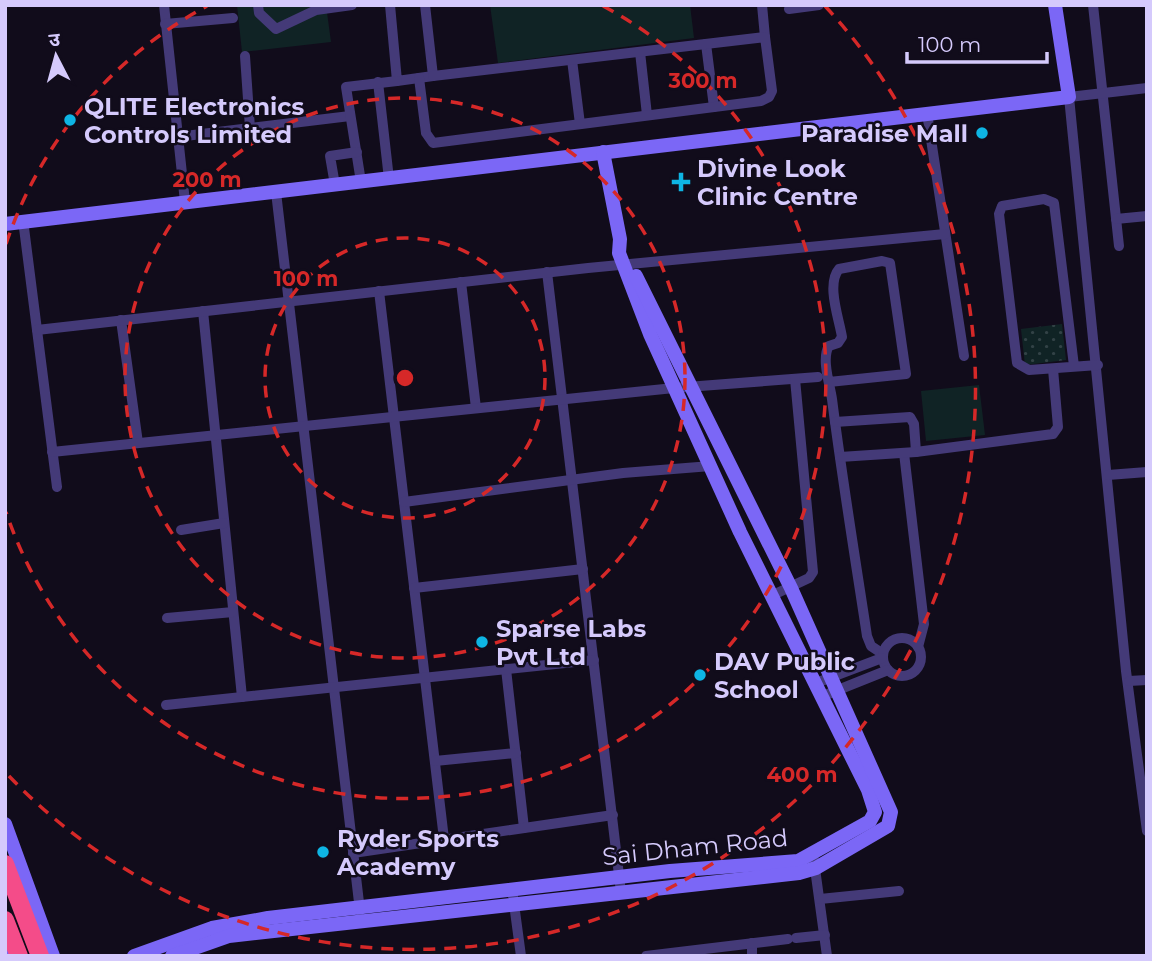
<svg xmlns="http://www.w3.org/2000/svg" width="1152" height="961" font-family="Montserrat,'Noto Sans Devanagari',sans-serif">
	<defs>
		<pattern id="grass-dots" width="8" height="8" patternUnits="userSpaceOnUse" patternTransform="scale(1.75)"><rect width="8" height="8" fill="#102325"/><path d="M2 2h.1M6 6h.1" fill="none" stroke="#324246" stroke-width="1.8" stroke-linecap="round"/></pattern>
	</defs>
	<rect width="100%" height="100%" fill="#110c1b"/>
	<path fill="url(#grass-dots)" d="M1062 324 1066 360 1025 365 1021 329Z"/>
	<g fill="#102325">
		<path d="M237 5H326L331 42 242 52Z"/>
		<path d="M490 5H690L694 38 498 63Z"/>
		<path d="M979 385 985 435 926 441 921 391Z"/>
	</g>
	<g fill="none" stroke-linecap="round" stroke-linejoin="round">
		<g stroke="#443a78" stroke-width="10">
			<path d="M164 5 185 202"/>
			<path d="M258 5 259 13 276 29 316 10 352 5"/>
			<path d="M390 5 397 81 433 76 425 5"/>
			<path d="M762 5 765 37"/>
			<path d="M1093 5 1119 246"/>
			<path d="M789 9 819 5"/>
			<path d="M165 24 233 18"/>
			<path d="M706 44 714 107"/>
			<path d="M640 52 647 115"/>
			<path d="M245 56 250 128"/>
			<path d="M572 60 580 124"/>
			<path d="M419 78 426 133 433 143 761 101 769 97 772 91 765 37 433 76"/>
			<path d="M378 82 389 179"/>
			<path d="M1147 88 1069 97 1126 671 1147 831"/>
			<path d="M927 113 964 356"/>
			<path d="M177 137 350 116"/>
			<path d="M361 182 346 87 397 81"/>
			<path d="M335 185 330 156 357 152"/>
			<path d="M276 192 360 911"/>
			<path d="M1116 219 1147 216"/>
			<path d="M23 220 57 487"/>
			<path d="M547 272 621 892"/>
			<path d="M461 282 476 408"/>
			<path d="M379 291 444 839"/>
			<path d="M203 311 242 697"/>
			<path d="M121 320 138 443"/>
			<path d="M37 330 588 268 945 234"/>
			<path d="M1074 366 1054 203 1044 199 1002 206 999 214 1017 363 1029 370 1098 365"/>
			<path d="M829 382 906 374 890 263 882 261 839 269C826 284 839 318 842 337L838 343 829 346C821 358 830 385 832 399 842 478 855 557 867 636L871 646 883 654"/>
			<path d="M835 422 910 417 914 424 916 452"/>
			<path d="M52 452 674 388 818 377"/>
			<path d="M904 453 924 624 918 647"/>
			<path d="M840 457 916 452 1053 434 1058 427 1053 369"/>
			<path d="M1108 475 1147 472"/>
			<path d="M404 502 623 473 711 466"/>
			<path d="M181 530 224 523"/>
			<path d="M414 588 583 569"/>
			<path d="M773 595 809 578 813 572 795 379"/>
			<path d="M167 618 233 612"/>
			<circle cx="902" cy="657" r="19"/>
			<path d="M506 669 524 828"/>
			<path d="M1129 681 1147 680"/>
			<path d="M816 683 882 658"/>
			<path d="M823 696 888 670"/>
			<path d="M166 705 594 660"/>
			<path d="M435 761 516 753"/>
			<path d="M353 853 613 815"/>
			<path d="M813 854 827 956"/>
			<path d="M512 889 521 956"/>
			<path d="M820 899 899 891"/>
			<path d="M796 938 825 935"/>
			<path d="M752 943V956"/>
			<path d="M646 956 788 939"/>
		</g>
		<g stroke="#7b67f6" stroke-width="14">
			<path d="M5 224 1069 97 1055 5"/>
			<path d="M5 824 53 956"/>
			<path d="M5 954 6 956"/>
			<path d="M134 956 212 928 268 918 670 871 798 861 870 821 875 812 868 790 740 532 650 334 619 253 620 239 603 152"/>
			<path d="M172 956 229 936 799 873 816 868 888 826 891 812 791 588 636 276"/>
		</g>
		<g stroke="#f44c89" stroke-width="18">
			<path d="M5 864 40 956"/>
			<path d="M5 920 19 956"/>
		</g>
	</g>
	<g fill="none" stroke="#d62828" stroke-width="3.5" stroke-dasharray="12 9">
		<circle cx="405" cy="378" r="140"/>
		<circle cx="405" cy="378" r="280"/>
		<path d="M6 244A421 421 0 0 1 207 6M603 6A421 421 0 1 1 6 512"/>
		<path d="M825 6A561 561 0 0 1 8 775"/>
	</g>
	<g fill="#0eb5e4" stroke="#110c1b" stroke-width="2.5">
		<circle cx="70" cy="120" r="7"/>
		<circle cx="982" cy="133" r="7"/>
		<path d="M677.5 171.5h7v7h7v7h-7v7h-7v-7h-7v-7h7z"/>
		<circle cx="482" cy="642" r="7"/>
		<circle cx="700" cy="675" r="7"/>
		<circle cx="323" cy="852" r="7"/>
	</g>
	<g text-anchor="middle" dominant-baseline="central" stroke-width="5" stroke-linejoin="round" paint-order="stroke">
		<g font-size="24" font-weight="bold" fill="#d5cafc" stroke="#110c1b" text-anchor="start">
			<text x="84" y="106">QLITE Electronics<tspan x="84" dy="28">Controls Limited</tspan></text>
			<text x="968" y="133" text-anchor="end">Paradise Mall</text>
			<text x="697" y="168">Divine Look<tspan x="697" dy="28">Clinic Centre</tspan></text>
			<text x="496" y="628">Sparse Labs<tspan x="496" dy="28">Pvt Ltd</tspan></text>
			<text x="714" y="661">DAV Public<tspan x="714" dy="28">School</tspan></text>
			<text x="337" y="838">Ryder Sports<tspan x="337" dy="28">Academy</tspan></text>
		</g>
		<g font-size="24" fill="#d5cafc" stroke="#110c1b">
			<text transform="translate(695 847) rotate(-6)">Sai Dham Road</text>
		</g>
	</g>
	<circle cx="405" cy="378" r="10" fill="#d62828" stroke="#110c1b" stroke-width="3.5"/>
	<g font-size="21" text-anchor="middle" font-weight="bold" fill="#d62828" stroke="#110c1b" stroke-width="5" stroke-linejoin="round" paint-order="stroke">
		<text x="703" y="88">300 m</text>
		<text x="207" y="187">200 m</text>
		<text x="306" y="286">100 m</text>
		<text x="802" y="782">400 m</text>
	</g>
	<rect width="1152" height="961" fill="none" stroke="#d5cafc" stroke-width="14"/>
	<g transform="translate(56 56) rotate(354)" stroke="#110c1b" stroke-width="5" paint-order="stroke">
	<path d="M0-5L12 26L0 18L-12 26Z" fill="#d5cafc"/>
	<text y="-10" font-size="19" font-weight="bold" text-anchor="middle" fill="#d5cafc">उ</text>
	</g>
	<path d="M907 52v10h140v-10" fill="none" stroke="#d5cafc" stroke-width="3.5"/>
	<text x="918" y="52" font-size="21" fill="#d5cafc" stroke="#110c1b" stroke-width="5" paint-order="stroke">100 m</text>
</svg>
